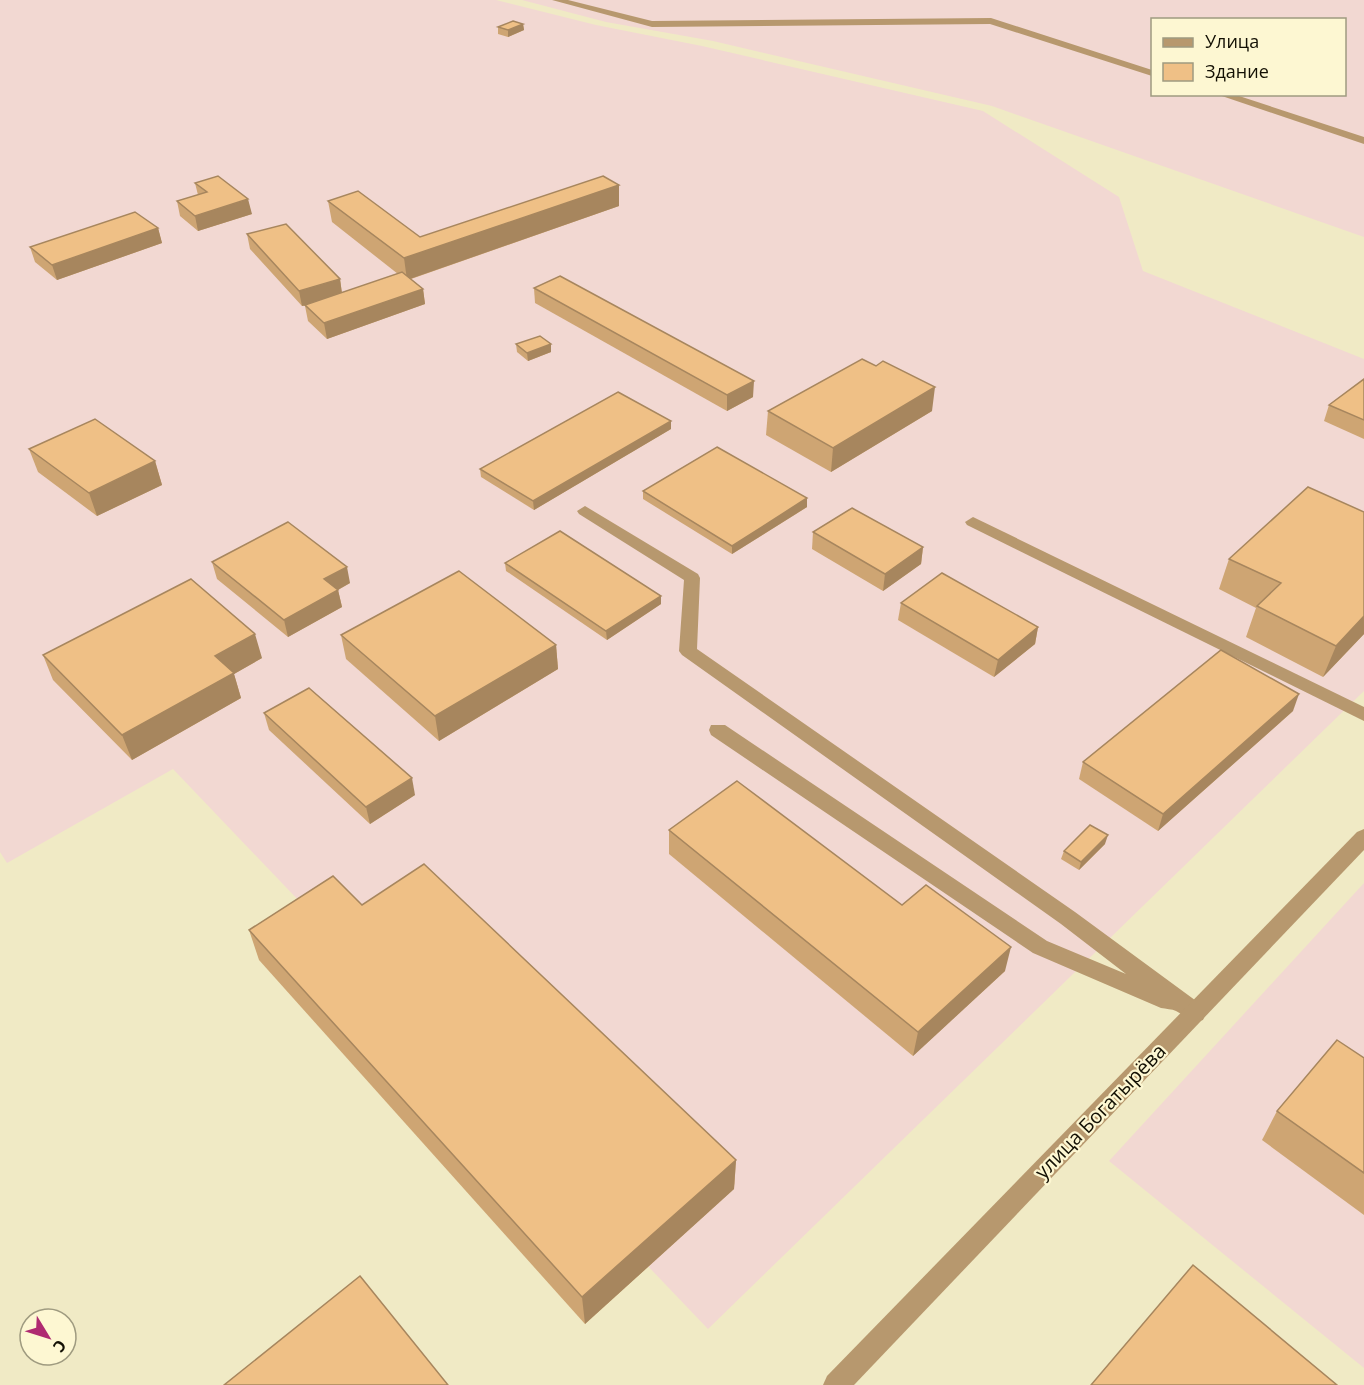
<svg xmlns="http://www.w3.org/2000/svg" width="1364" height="1385" font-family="'Open Sans',sans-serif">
	<rect width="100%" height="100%" fill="#f0eac5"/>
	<g fill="#f2d8d2" fill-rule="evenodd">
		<path d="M0 0H496L596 25 702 46 983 111 1119 197 1143 271 1364 359V691L708 1329 173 769 7 863 0 852Z"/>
		<path d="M522 0H1364V237L992 106 713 41 606 22ZM1152 20H1344V94H1152Z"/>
		<path d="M1364 883V1368L1109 1161Z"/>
	</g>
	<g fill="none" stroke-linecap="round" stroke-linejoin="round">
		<g fill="#b7986e" fill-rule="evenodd">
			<path d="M552 0H568L652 21 991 18 1152 70V76L990 24 652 27Z"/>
			<path d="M1216 94H1233L1364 137V144Z"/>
			<path d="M585 506 698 574 700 578 697 649 1075 912 1203 1006 1206 1013 1203 1020C1190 1024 1186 1016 1176 1011 1172 1009 1166 1009 1161 1008L1033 953 711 735 709 730 711 725H725L1047 941 1126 974 1061 924 682 655 679 651 684 580 579 514 577 511Z"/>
			<path d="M973 517 1364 707V721L967 525 965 522Z"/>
		</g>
		<path fill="#b7986e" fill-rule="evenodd" d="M1364 829V850L854 1385H823L827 1376 1357 832Z"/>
	</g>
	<g fill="#cea573">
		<path d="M523 24 524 30 508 37 498 34V27Z"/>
		<path d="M195 183 252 214 198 231 180 216 177 201 198 195Z"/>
		<path d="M619 185V206L411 279 423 289 425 304 327 339 308 321 305 306H302L250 249 247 234 340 279 342 293 398 274 332 222 328 201 420 237Z"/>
		<path d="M158 228 162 243 57 280 35 262 30 247Z"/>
		<path d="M534 288 753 397 727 411 535 303Z"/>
		<path d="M516 344 551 352 528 361 517 352Z"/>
		<path d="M1364 379V439L1324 421 1329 405Z"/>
		<path d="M768 411H932L831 472 766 435Z"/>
		<path d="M671 429 534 510 481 477 480 469Z"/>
		<path d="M29 449 155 461 162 485 97 516 38 472Z"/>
		<path d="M643 491 807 507 732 554 643 499Z"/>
		<path d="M1364 512V634L1323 677 1246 637 1256 608 1219 589 1229 559Z"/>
		<path d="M813 532 923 547 921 564 883 591 812 549Z"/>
		<path d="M212 562 350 583 338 590 342 607 288 637 217 579Z"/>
		<path d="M505 563 661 596V604L607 640 506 571Z"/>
		<path d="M901 603 1038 627 1035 644 994 677 898 620Z"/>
		<path d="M341 635 556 645 558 669 439 741 346 659Z"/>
		<path d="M43 655 262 658 234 674 241 698 132 760 53 680Z"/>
		<path d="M1293 711 1158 831 1079 779 1083 762Z"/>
		<path d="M264 713 415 795 370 824 269 730Z"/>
		<path d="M669 830 902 905 1005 971 913 1056 669 854Z"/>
		<path d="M1105 844 1079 870 1061 859 1064 851Z"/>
		<path d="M362 905 736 1160 734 1189 585 1324 259 960 249 930Z"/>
		<path d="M1364 1058V1215L1262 1140 1277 1111Z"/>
	</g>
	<g fill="#a7865e">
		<path d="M523 24 524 30 508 37V30Z"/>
		<path d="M619 185V206L407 280 404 258Z"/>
		<path d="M248 199 252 214 198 231 195 216Z"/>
		<path d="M158 228 162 243 57 280 52 265Z"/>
		<path d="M340 279 342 294 302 306 299 291Z"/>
		<path d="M423 289 425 304 327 339 324 323Z"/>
		<path d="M551 344V352L528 361 527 353Z"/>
		<path d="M754 381 753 397 727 411V395Z"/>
		<path d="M935 387 932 411 831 472 833 448Z"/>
		<path d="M671 421V429L534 510 533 501Z"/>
		<path d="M155 461 162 485 97 516 89 493Z"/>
		<path d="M807 498V507L732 554V546Z"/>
		<path d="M923 547 921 564 883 591 885 574Z"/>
		<path d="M347 567 350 583 327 596 324 579Z"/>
		<path d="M338 590 342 607 288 637 284 620Z"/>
		<path d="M661 596V604L607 640 606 631Z"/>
		<path d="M1364 616V634L1323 677 1336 646Z"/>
		<path d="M1038 627 1035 644 994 677 998 660Z"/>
		<path d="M255 634 262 658 234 674 241 698 132 760 122 735 215 656Z"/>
		<path d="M556 645 558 669 439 741 435 716Z"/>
		<path d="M1299 694 1293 711 1158 831 1163 814Z"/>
		<path d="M412 778 415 795 370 824 366 807Z"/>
		<path d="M1108 835 1105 844 1079 870 1081 862Z"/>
		<path d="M1011 947 1005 971 913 1056 918 1032Z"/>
		<path d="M736 1160 734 1189 585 1324 582 1297Z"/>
	</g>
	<g fill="#efc086" stroke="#a7865e" stroke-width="1.5">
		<path d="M513 21 523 24 508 30 498 27Z"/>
		<path d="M218 176 248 199 195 216 177 201 207 192 195 183Z"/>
		<path d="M603 176 619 185 404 258 328 201 358 191 420 237Z"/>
		<path d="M135 212 158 228 52 265 30 247Z"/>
		<path d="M286 224 340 279 299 291 247 234Z"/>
		<path d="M402 272 423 289 324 323 305 305Z"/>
		<path d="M560 276 754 381 727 395 534 288Z"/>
		<path d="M540 336 551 344 527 353 516 344Z"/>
		<path d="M862 359 876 366 883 361 935 387 833 448 768 411Z"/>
		<path d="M1364 379V420L1329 405Z"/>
		<path d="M618 392 671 421 533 501 480 469Z"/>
		<path d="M95 419 155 461 89 493 29 449Z"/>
		<path d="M717 447 807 498 732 546 643 491Z"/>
		<path d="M1308 487 1364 512V616L1336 646 1257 606 1281 583 1229 559Z"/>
		<path d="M852 508 923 547 885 574 813 532Z"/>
		<path d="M288 522 347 567 324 579 338 590 284 620 212 562Z"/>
		<path d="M560 531 661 596 606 631 505 563Z"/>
		<path d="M459 571 556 645 435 716 341 635Z"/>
		<path d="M942 573 1038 627 998 660 901 603Z"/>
		<path d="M191 579 255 634 215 656 234 673 122 735 43 655Z"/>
		<path d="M1221 650 1299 694 1163 814 1083 762Z"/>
		<path d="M309 688 412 778 366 807 264 713Z"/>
		<path d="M737 781 902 905 926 885 1011 947 918 1032 669 830Z"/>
		<path d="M1090 825 1108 835 1081 862 1064 851Z"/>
		<path d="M424 864 736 1160 582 1297 249 930 333 876 362 905Z"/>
		<path d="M1337 1040 1364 1058V1173L1277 1111Z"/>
		<path d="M1193 1265 1337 1385H1091Z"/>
		<path d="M360 1276 448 1385H224Z"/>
	</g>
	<g text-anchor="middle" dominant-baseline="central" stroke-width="4.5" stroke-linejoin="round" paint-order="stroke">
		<g font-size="20" fill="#131004" stroke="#fdf7d2">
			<text transform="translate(1100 1111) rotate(-46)">улица Богатырёва</text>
		</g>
	</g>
	<rect x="1151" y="18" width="195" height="78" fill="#fdf7d2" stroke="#9f9b80" stroke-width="1.5"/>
	<rect x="1163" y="38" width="30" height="9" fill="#b7986e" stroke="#9f9b80" stroke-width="1.5"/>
	<text x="1205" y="48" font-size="18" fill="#131004">Улица</text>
	<rect x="1163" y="63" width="30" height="18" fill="#efc086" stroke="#9f9b80" stroke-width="1.5"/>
	<text x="1205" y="78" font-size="18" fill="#131004">Здание</text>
	<g transform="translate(48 1337) rotate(128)"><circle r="28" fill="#fdf7d2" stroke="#9f9b80" stroke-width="1.5"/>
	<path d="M0-4.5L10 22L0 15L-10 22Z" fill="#af2a71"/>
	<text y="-9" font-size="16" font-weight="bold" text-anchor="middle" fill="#131004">С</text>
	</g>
</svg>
